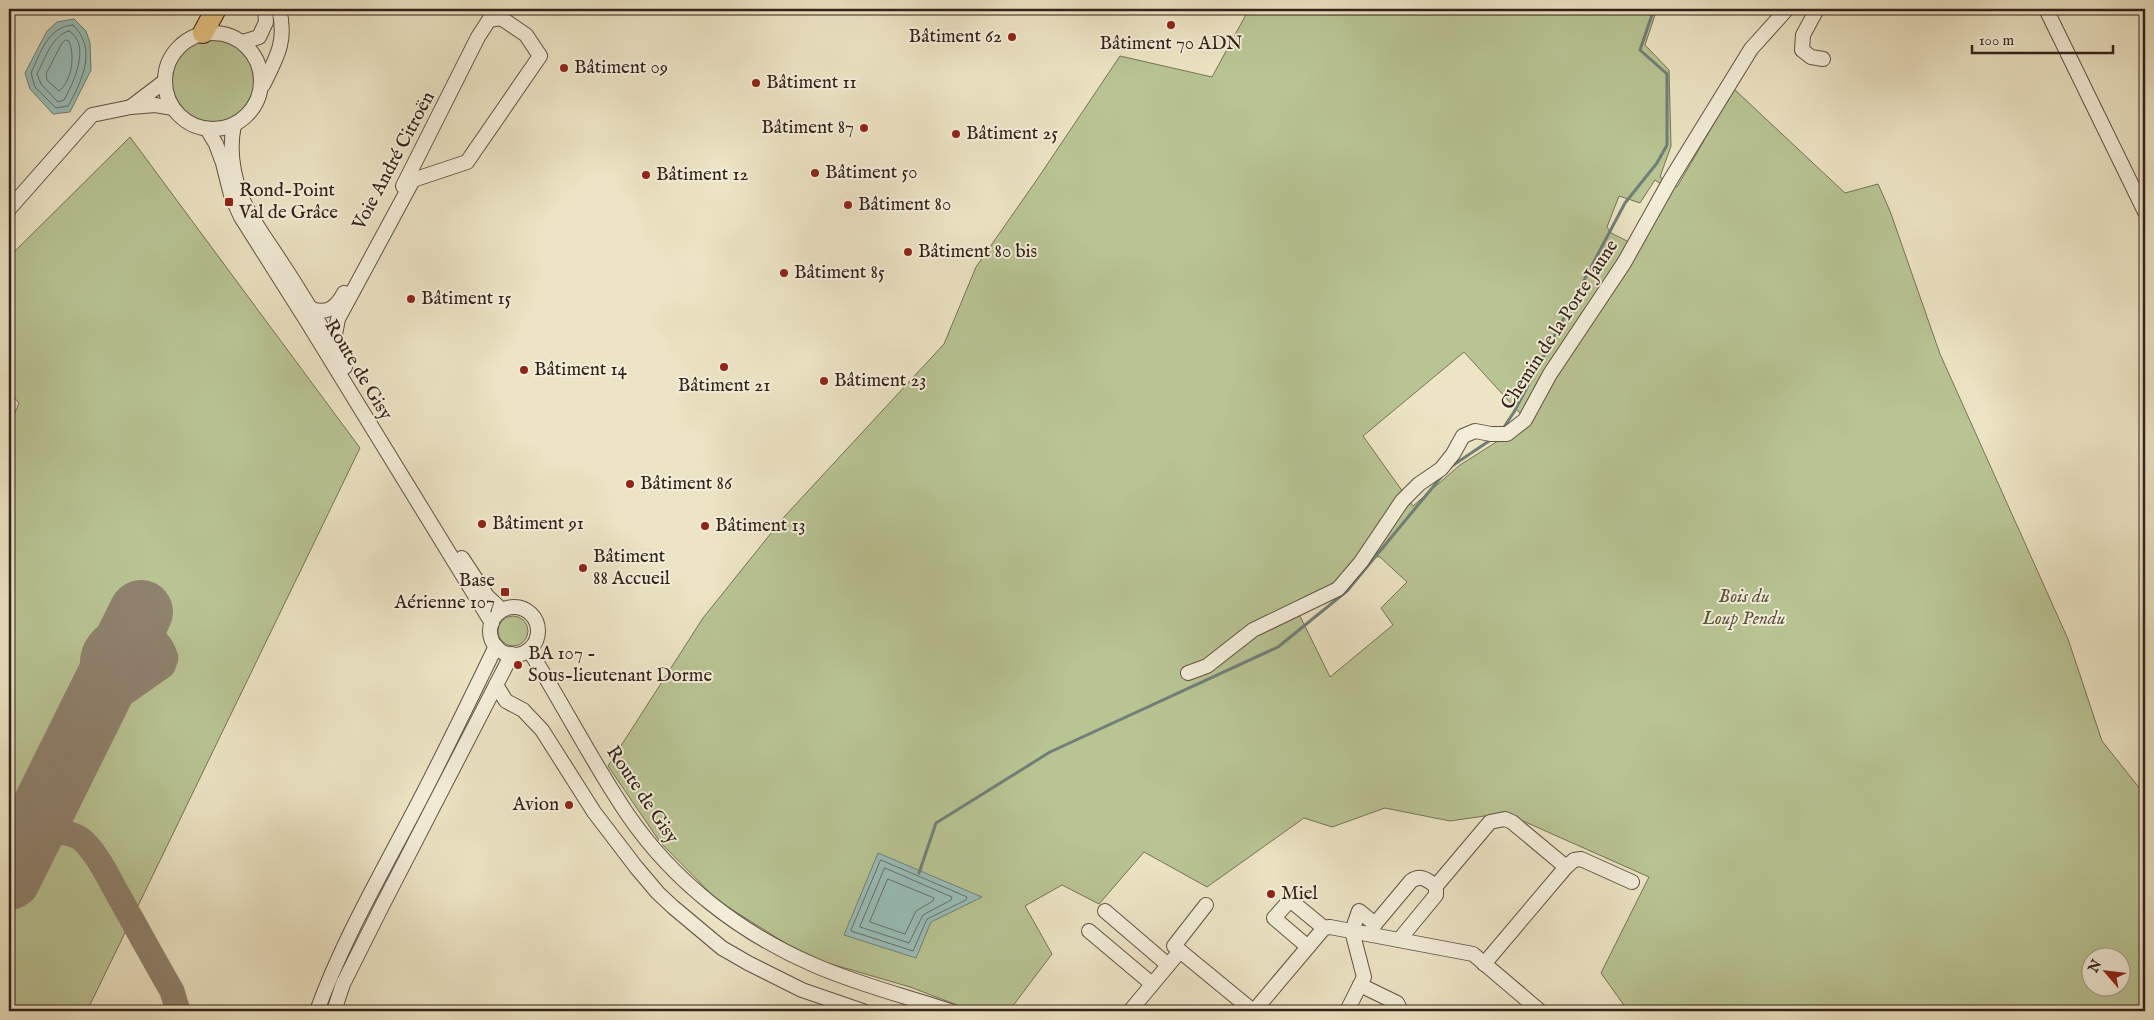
<svg xmlns="http://www.w3.org/2000/svg" width="2154" height="1020" font-family="'IM FELL English',serif">
	<rect width="100%" height="100%" fill="#ece4c4"/>
	<filter id="stains"><feTurbulence type="fractalNoise" baseFrequency=".004" numOctaves="4"/><feColorMatrix values="0 0 0 0 .2 0 0 0 0 .09 0 0 0 0 .02 0 0 0 .5 -.17"/></filter>
	<radialGradient id="worn" r=".72"><stop offset=".6" stop-color="#630" stop-opacity="0"/><stop offset="1" stop-color="#630" stop-opacity=".3"/></radialGradient>
	<g fill="#b9c493" stroke="#767256" fill-rule="evenodd">
		<path d="M1249 9H1657L1645 45 1669 70 1671 146 1660 177 1677 187 1734 89 1845 193 1878 184 1890 211 1940 354 2068 639 2102 741 2145 795V1011H1628L1601 973 1649 877 1505 813 1450 821 1385 808 1332 827 1304 818 1207 887 1144 852 1099 904 1062 885 1025 906 1052 954 1009 1011H973L910 987 807 957 717 900 660 842 608 766 703 618 784 517 944 344 976 267 1038 178 1120 56 1212 77ZM1655 180 1664 186 1631 243 1611 233 1607 227 1619 196 1640 203ZM1464 352 1528 422 1460 465 1413 506 1363 436ZM1359 555 1380 557 1407 582 1381 608 1393 625 1330 677 1295 606 1333 585ZM2092 958H2122V988H2092Z"/>
		<circle cx="213" cy="81" r="41"/>
		<path d="M130 137 360 448 87 1011H9V427L19 403 9 392V257Z"/>
		<circle cx="513" cy="631" r="15"/>
	</g>
	<g fill="#99beb9" stroke="#707f79">
		<path d="M74 19 86 31 90 43 91 70 70 112 53 114 30 89 25 73 47 31 57 22Z"/>
		<path d="M878 853 982 897 931 922 916 958 844 935Z"/>
	</g>
	<g fill="none" stroke-linecap="round" stroke-linejoin="round">
		<g stroke="#667069" stroke-width="1">
			<path d="M73 25C98 49 82 81 68 106L56 108 35 87 31 73C40 54 48 26 73 25Z"/>
			<path d="M69 31C92 44 73 84 64 100L58 102 41 84 37 74C45 59 52 35 69 31Z"/>
			<path d="M66 40 69 41C75 56 72 81 59 91L47 80 46 74 62 43Z"/>
			<path d="M881 860 967 897 966 900 927 919 913 951 851 931Z"/>
			<path d="M885 868 952 897 951 900 923 915 909 943 860 927Z"/>
			<path d="M888 879 934 898 933 901 916 911 905 934 870 922Z"/>
		</g>
		<g stroke="#707f79" stroke-width="3">
			<path d="M1502 430 1514 412 1625 203 1657 163 1667 145V74L1640 50 1654 9"/>
			<path d="M1449 468 1492 439"/>
			<path d="M919 873 936 823 1050 752 1278 647 1347 591 1442 476"/>
		</g>
		<g stroke="#8f826e" stroke-width="25">
			<path d="M89 718 163 666 166 658C152 612 86 625 93 670 94 678 98 685 102 692"/>
			<path d="M16 863C30 846 48 826 73 835 79 837 84 841 88 846 101 860 110 881 120 898 137 929 154 960 172 991L178 1011"/>
		</g>
		<path stroke="#8f826e" stroke-width="64" d="M9 878 141 612"/>
		<g stroke="#605244" stroke-width="16">
			<g id="minor">
				<path d="M1817 9 1803 35 1802 50 1811 57 1823 59"/>
				<path d="M2046 9 2145 212"/>
				<circle cx="213" cy="81" r="48"/>
				<path d="M243 42 259 37 266 22 265 9"/>
				<path d="M263 85C277 57 287 41 279 9"/>
				<path d="M132 106 165 81"/>
				<path d="M234 125C229 148 233 174 241 196 251 220 269 243 283 265 305 298 325 333 345 367"/>
				<path d="M207 129 216 144 223 163 231 195 241 217 308 323 492 623"/>
				<path d="M403 186 478 37 489 20 501 18"/>
				<path d="M9 209 92 115 131 107 155 105 173 108"/>
				<path d="M312 309C328 315 337 306 344 293"/>
				<path d="M333 345 338 319 413 180 467 162 540 56 526 35 501 18 505 9"/>
				<path d="M462 558 487 596 502 610"/>
				<circle cx="514" cy="631" r="24"/>
				<path d="M529 650C563 704 592 762 628 815 674 882 740 933 814 965 857 984 905 996 950 1011"/>
				<path d="M1188 673 1207 666 1253 630 1338 589 1361 562 1402 501 1419 484 1441 469 1453 454 1463 436 1475 431 1491 434H1507L1525 420 1550 374 1624 263 1671 179 1751 49 1787 9"/>
				<path d="M496 685 506 701 523 710 542 730 594 812 636 867 658 893 673 907 722 948 748 963 802 990 863 1011"/>
				<path d="M1105 911 1168 965"/>
				<path d="M1089 931 1152 984"/>
				<path d="M1369 934 1375 924 1411 881C1421 874 1427 880 1436 886L1490 822 1505 819 1512 822 1566 867"/>
				<path d="M1399 940 1436 895V886"/>
				<path d="M1308 947 1274 918 1290 900 1324 928"/>
				<path d="M1180 951 1174 946 1206 905"/>
				<path d="M1484 964 1566 867 1574 860 1581 859 1632 882"/>
				<path d="M1360 985 1397 1003 1401 1011"/>
				<path d="M317 1011C342 942 379 878 413 813 442 758 469 702 496 646"/>
				<path d="M334 1011 343 984 381 908 512 654"/>
				<path d="M1130 1011 1180 951 1253 1011"/>
				<path d="M1254 1011 1324 928 1330 927 1473 954 1540 1011"/>
				<path d="M1347 1011 1364 977 1352 931 1359 911 1375 924"/>
			</g>
		</g>
		<g stroke="#322119" stroke-width="22">
			<path id="highway" d="M203 33 216 9"/>
		</g>
		<use href="#minor" stroke="#f3edd9" stroke-width="14"/>
		<use href="#highway" stroke="#e6c282" stroke-width="20"/>
	</g>
	<g fill="#8f2418" stroke="#f3edd9" stroke-width="2">
		<circle cx="1171" cy="25" r="5"/>
		<circle cx="1012" cy="37" r="5"/>
		<circle cx="564" cy="68" r="5"/>
		<circle cx="756" cy="83" r="5"/>
		<circle cx="864" cy="128" r="5"/>
		<circle cx="956" cy="134" r="5"/>
		<circle cx="815" cy="173" r="5"/>
		<circle cx="646" cy="175" r="5"/>
		<rect x="224" y="197" width="10" height="10" rx="2.5"/>
		<circle cx="848" cy="205" r="5"/>
		<circle cx="908" cy="252" r="5"/>
		<circle cx="784" cy="273" r="5"/>
		<circle cx="411" cy="299" r="5"/>
		<circle cx="724" cy="367" r="5"/>
		<circle cx="524" cy="370" r="5"/>
		<circle cx="824" cy="381" r="5"/>
		<circle cx="630" cy="484" r="5"/>
		<circle cx="482" cy="524" r="5"/>
		<circle cx="705" cy="526" r="5"/>
		<circle cx="583" cy="568" r="5"/>
		<rect x="500" y="587" width="10" height="10" rx="2.5"/>
		<circle cx="518" cy="665" r="5"/>
		<circle cx="569" cy="805" r="5"/>
		<circle cx="1271" cy="894" r="5"/>
	</g>
	<g text-anchor="middle" dominant-baseline="central" stroke-width="4" stroke-linejoin="round" paint-order="stroke">
		<g font-size="19" fill="#322119" stroke="#f3edd9" text-anchor="start">
			<text x="1002" y="37" text-anchor="end">Bâtiment 62</text>
			<text x="1171" y="44" text-anchor="middle">Bâtiment 70 ADN</text>
			<text x="574" y="68">Bâtiment 09</text>
			<text x="766" y="83">Bâtiment 11</text>
			<text x="854" y="128" text-anchor="end">Bâtiment 87</text>
			<text x="966" y="134">Bâtiment 25</text>
			<text x="825" y="173">Bâtiment 50</text>
			<text x="656" y="175">Bâtiment 12</text>
			<text x="239" y="191">Rond-Point<tspan x="239" dy="22">Val de Grâce</tspan></text>
			<text x="858" y="205">Bâtiment 80</text>
			<text x="918" y="252">Bâtiment 80 bis</text>
			<text x="794" y="273">Bâtiment 85</text>
			<text x="421" y="299">Bâtiment 15</text>
			<text x="534" y="370">Bâtiment 14</text>
			<text x="834" y="381">Bâtiment 23</text>
			<text x="724" y="386" text-anchor="middle">Bâtiment 21</text>
			<text x="640" y="484">Bâtiment 86</text>
			<text x="492" y="524">Bâtiment 91</text>
			<text x="715" y="526">Bâtiment 13</text>
			<text x="593" y="557">Bâtiment<tspan x="593" dy="22">88 Accueil</tspan></text>
			<text x="495" y="581" text-anchor="end">Base<tspan x="495" dy="22">Aérienne 107</tspan></text>
			<text x="528" y="654">BA 107 -<tspan x="528" dy="22">Sous-lieutenant Dorme</tspan></text>
			<text x="559" y="805" text-anchor="end">Avion</text>
			<text x="1281" y="894">Miel</text>
		</g>
		<g font-size="19" fill="#322119" stroke="#f3edd9">
			<text transform="translate(394 161) rotate(-62)">Voie André Citroën</text>
			<text transform="translate(1560 325) rotate(-57)">Chemin de la Porte Jaune</text>
			<text transform="translate(358 370) rotate(59)">Route de Gisy</text>
			<text transform="translate(642 795) rotate(56)">Route de Gisy</text>
		</g>
		<g font-size="19" font-style="italic" fill="#5a523e" stroke="#f3edd9">
			<text x="1744" y="597">Bois du<tspan x="1744" dy="22">Loup Pendu</tspan></text>
		</g>
	</g>
	<rect width="2154" height="1020" fill="none" stroke="#ece4c4" stroke-width="30"/>
	<rect x="10" y="10" width="2134" height="1000" fill="none" stroke="#322119" stroke-width="2.5"/>
	<rect x="15" y="15" width="2124" height="990" fill="none" stroke="#322119"/>
	<g transform="translate(2106 972) rotate(298)"><circle r="24" fill="#f3edd9" stroke="#a69b8c"/>
	<path d="M0-4L9 19L0 12L-9 19Z" fill="#8f2418"/>
	<text y="-8" font-size="14" font-weight="bold" text-anchor="middle" fill="#322119">N</text>
	</g>
	<path d="M1972 45v8h141v-8" fill="none" stroke="#322119" stroke-width="2.5"/>
	<text x="1979" y="45" font-size="15" fill="#322119" stroke="#f3edd9" stroke-width="4" paint-order="stroke">100 m</text>
	<rect width="100%" height="100%" filter="url(#stains)"/>
	<rect width="100%" height="100%" fill="url(#worn)"/>
</svg>
